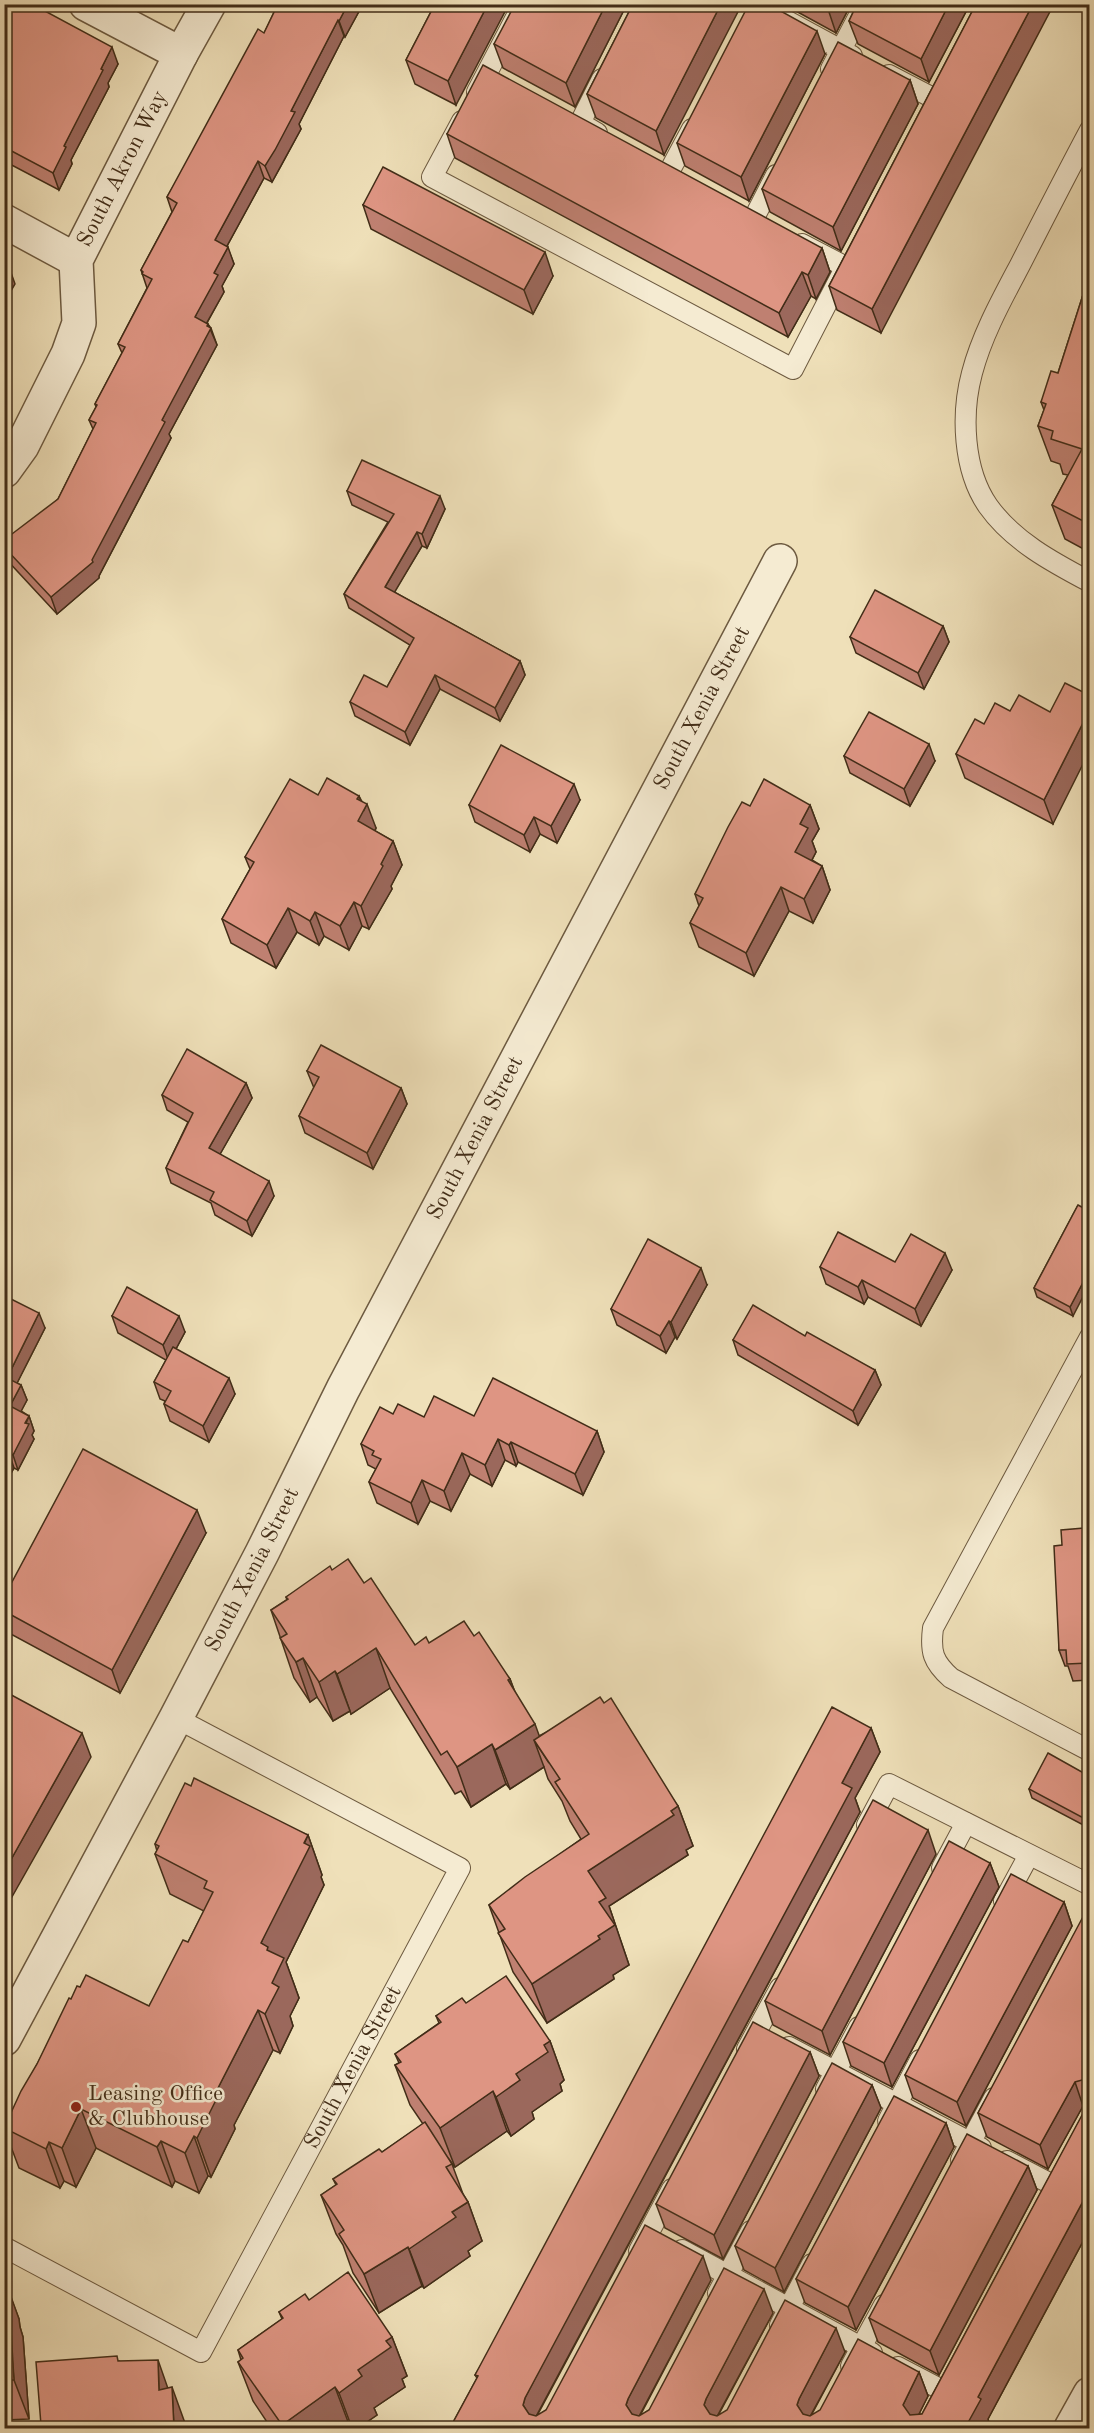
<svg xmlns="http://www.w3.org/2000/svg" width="1094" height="2433" font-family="'Old Standard TT',serif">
	<rect width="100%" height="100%" fill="#efe0b9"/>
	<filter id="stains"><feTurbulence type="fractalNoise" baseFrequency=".00333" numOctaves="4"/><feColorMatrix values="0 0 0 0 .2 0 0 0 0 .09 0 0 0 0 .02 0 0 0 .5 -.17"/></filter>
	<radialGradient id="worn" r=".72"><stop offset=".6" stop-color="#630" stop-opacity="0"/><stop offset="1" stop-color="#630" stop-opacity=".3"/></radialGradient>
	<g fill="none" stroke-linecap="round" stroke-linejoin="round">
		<g stroke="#6d5a40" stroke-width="22">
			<g id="service">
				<path d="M756 4 852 56"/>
				<path d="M831 69 865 4"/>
				<path d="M889 75 935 99"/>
				<path d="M477 92 523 4"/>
				<path d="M462 121 432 177 793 369 844 270"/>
				<path d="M1090 130C1066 175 1043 220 1020 265 1002 299 982 335 972 373 961 414 963 470 988 506 1013 541 1052 562 1090 582"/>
				<path d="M597 133 580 123 602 79"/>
				<path d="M669 172 692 129"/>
				<path d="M754 218 776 175"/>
				<path d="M802 244 846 267"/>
				<path d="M1090 1337 933 1628C930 1652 933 1662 951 1678L1090 1751"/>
				<path d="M867 1825 889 1784 1090 1885"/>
				<path d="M942 1868 966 1823"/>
				<path d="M1004 1901 1029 1855"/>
				<path d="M789 2047 981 2148"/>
				<path d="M747 2049 780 1988"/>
				<path d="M826 2089 859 2027"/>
				<path d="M888 2121 920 2060"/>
				<path d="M961 2160 994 2098"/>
				<path d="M1007 2161 1053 2185"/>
				<path id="s1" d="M4 2247 201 2352 460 1868 176 1718"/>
				<path d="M682 2250 872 2353"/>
				<path d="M639 2251 672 2189"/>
				<path d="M718 2293 751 2231"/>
				<path d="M780 2325 812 2264"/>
				<path d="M851 2366 884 2305"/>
				<path d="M898 2367 944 2391"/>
			</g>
		</g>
		<g stroke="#6d5a40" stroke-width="36">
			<g id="minor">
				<path d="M86 4 181 54"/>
				<path d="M4 221 76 260"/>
				<path id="s2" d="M4 471 22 446 68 354 79 323 76 260 181 54 209 4"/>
				<path id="s3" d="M4 2039 176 1718 262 1553 343 1389 780 561"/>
			</g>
		</g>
		<g stroke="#6d5a40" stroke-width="36">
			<path id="tertiary" d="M1071 2428 1090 2394"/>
		</g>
		<use href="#service" stroke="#f5ebd2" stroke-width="20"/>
		<use href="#minor" stroke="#f5ebd2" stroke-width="33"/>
		<use href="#tertiary" stroke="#f5ebd2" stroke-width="33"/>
	</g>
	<g fill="#bf8071" stroke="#422d18" stroke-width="1.5">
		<path d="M4 4 118 64 108 83 109 87 71 160 72 164 59 190 4 161Z"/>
		<path d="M278 4H363L345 37 344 36 299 124 301 129 281 166 272 182 264 178 227 246 234 264 222 286 224 292 207 323 211 328 217 345 169 434 171 438 99 576V578L57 614 6 559 4 554V547L58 499 93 429 89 420 96 407 95 404 122 353 118 344 147 288 141 270 172 212 167 197 264 33Z"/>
		<path d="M435 4 456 105 415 84 406 60Z"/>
		<path d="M627 4 575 107 503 68 494 44Z"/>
		<path d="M633 4 664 155 596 118 587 94Z"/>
		<path d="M783 4H851L836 33Z"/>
		<path d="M857 4H970L929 82 858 44 849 21Z"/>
		<path d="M976 4 881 333 837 310 829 286Z"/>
		<path d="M825 54 749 201 685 166 677 143Z"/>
		<path d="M910 80 918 104 841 251 770 212 762 189Z"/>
		<path d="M447 134 822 248 830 272 816 299 811 296 788 337 455 158Z"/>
		<path d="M363 205 553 276 533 314 371 229Z"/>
		<path d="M1089 276V552L1065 539 1052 505 1068 475 1063 474 1060 464 1051 461 1038 426 1044 410 1041 402 1058 373Z"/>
		<path d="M347 491 445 509 427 548 422 546 394 592 520 661 525 675 500 721 440 689 410 745 355 716 350 702 387 687 410 645 349 608 344 594 388 522 352 505Z"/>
		<path d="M943 626 949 642 924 689 856 653 850 637Z"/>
		<path d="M1010 711 1050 712 1053 824 965 778 956 754 984 724Z"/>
		<path d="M844 756 935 761 910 806 850 773Z"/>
		<path d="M318 795 359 796 376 828 375 831 393 841 402 865 391 886 392 889 369 929 362 926 349 950 324 936 319 945 297 932 276 968 231 943 222 919 250 869 245 857Z"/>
		<path d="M580 800 557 843 540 834 530 852 475 822 469 805Z"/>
		<path d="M810 805 819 829 812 841 816 852 812 860 822 866 830 890 813 923 789 911 754 976 699 947 690 923 699 906 695 894 750 806Z"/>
		<path d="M307 1071 401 1088 407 1104 373 1169 305 1133 299 1116 314 1088Z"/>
		<path d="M246 1083 252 1098 220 1154 274 1196 252 1236 215 1215 211 1203 171 1183 166 1168 188 1122 167 1110 162 1095Z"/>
		<path d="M1078 1205 1073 1316 1037 1297 1034 1288Z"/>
		<path d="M895 1262 952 1270 921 1326 868 1297 864 1304 826 1284 820 1267Z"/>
		<path d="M707 1285 677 1339 675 1337 666 1353 617 1325 611 1309Z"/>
		<path d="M4 1297 45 1328 17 1383 21 1385 27 1400 21 1411 29 1416 34 1431 32 1435 34 1439 18 1470 14 1468 10 1475 4 1471Z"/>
		<path d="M112 1316 185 1332 176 1349 235 1394 209 1442 170 1421 164 1404 165 1401 160 1399 154 1382 166 1360 118 1333Z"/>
		<path d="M805 1336 875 1370 881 1385 858 1425 738 1355 733 1340Z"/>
		<path d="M393 1414 424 1417 474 1416 597 1431 604 1452 583 1495 518 1462 516 1466 505 1460 492 1486 470 1474 451 1511 430 1501 418 1524 377 1503 369 1482 376 1469 368 1465 361 1444Z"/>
		<path d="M1089 1523V1680L1073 1681 1068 1666H1065L1059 1650 1062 1545Z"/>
		<path d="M206 1533 120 1693 7 1632 4 1624V1597Z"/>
		<path d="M332 1570 364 1583 415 1645 474 1636 510 1679 515 1692 539 1736 604 1703 678 1806 693 1846 686 1850 688 1855 609 1906 629 1965 613 1975 614 1979 547 2023 513 1972 489 1905 581 1839 570 1821 562 1801 548 1779 544 1767 510 1789 506 1784 471 1807 461 1791 455 1794 390 1688 351 1714 350 1711 333 1721 317 1697 310 1702 294 1678 271 1610 287 1600 286 1597Z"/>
		<path d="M871 1728 880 1752 855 1798 860 1812 537 2416 546 2410 711 2280 640 2416 649 2410 773 2313 718 2416 845 2352 811 2416 919 2372 928 2396 919 2414H922L1088 2105 1083 2106 1048 2169 987 2137 978 2113 1089 1916V2230L988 2419 989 2423 450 2428 477 2378 475 2375Z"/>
		<path d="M1089 1776V1828L1032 1798 1029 1789Z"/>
		<path d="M191 1786 308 1835 322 1875 321 1877 324 1885 286 1962 299 1998 290 2016 293 2026 280 2053 273 2050 234 2125 235 2129 211 2177 208 2176 199 2193 175 2181 172 2187 96 2148 76 2187 64 2181 60 2188 19 2168 4 2128 71 1999 80 1987 149 2006 188 1942 204 1911 170 1894 155 1854 157 1851 155 1844Z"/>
		<path d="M936 1854 830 2055 773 2025 765 2001Z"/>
		<path d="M990 1863 999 1887 892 2087 851 2066 843 2042Z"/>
		<path d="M1064 1902 1072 1926 966 2126 913 2098 905 2075Z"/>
		<path d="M466 2003 550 2041 564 2080 560 2084 562 2091 532 2112 534 2119 511 2136 507 2131 455 2167 448 2158 452 2164 463 2194 468 2202 482 2241 468 2251 470 2256 424 2288 422 2286 379 2313 353 2273 343 2245 336 2234 321 2195 336 2185 333 2179 382 2152 423 2124 410 2105 395 2065 399 2063 395 2054 439 2023 436 2016Z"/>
		<path d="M810 2052 819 2076 723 2259 665 2228 656 2204Z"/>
		<path d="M872 2085 881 2108 784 2292 744 2270 735 2246Z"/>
		<path d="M946 2123 954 2147 856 2330 805 2303 796 2279Z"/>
		<path d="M1028 2166 1037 2190 939 2375 878 2342 869 2318Z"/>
		<path d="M4 2280 19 2319 20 2327 23 2337 29 2419 4 2420Z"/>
		<path d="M309 2300 392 2337 407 2376 402 2379 405 2387 374 2408 377 2415 358 2428H351L350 2427 347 2428H271L253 2401 238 2362 241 2360 238 2350 282 2319 279 2312Z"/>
		<path d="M119 2361 168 2388 186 2426V2428H42L41 2425Z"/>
	</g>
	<g fill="#9b685c" stroke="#422d18" stroke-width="1.5">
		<path d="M348 4H363L345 37 339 21Z"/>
		<path d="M488 4H509L456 105 448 81Z"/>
		<path d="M606 4H627L575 107 566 83Z"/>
		<path d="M721 4H742L664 155 656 131Z"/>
		<path d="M830 4H851L836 33 828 9Z"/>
		<path d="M949 4H970L929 82 921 59Z"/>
		<path d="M1033 4H1054L881 333 872 309Z"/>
		<path d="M338 20 344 36 299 124 301 129 272 182 265 166 291 111Z"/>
		<path d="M817 31 825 54 749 201 741 177Z"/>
		<path d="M112 47 118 64 108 83 109 87 71 160 72 164 59 190 53 173 64 146 101 69Z"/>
		<path d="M910 80 918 104 841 251 833 227Z"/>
		<path d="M258 161 264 178 221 257 215 240Z"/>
		<path d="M228 247 234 264 222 286 224 292 201 333 195 317 214 273Z"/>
		<path d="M822 248 830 272 816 299 808 275Z"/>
		<path d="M545 252 553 276 533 314 524 290Z"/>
		<path d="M9 267 15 284 4 303V275Z"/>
		<path d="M802 272 811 296 788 337 779 313Z"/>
		<path d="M208 324 217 345 169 434 171 438 99 576V578L57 614 51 597 162 420Z"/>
		<path d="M440 496 445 509 427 548 422 534Z"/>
		<path d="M417 532 422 546 390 600 385 587Z"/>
		<path d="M943 626 949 642 924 689 918 673Z"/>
		<path d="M520 661 525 675 500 721 495 708Z"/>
		<path d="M435 675 440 689 410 745 405 732Z"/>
		<path d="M1089 711V752L1053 824 1044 800Z"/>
		<path d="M929 744 935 761 910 806 904 789Z"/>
		<path d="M574 784 580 800 557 843 551 826Z"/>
		<path d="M359 796 364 810 367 804 376 828 367 845 358 821 357 799Z"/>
		<path d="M810 805 819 829 812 841 816 852 804 875 795 852 800 824Z"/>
		<path d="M534 817 540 834 530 852 524 835Z"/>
		<path d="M393 841 402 865 391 886 392 889 369 929 361 906 381 864Z"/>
		<path d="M822 866 830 890 813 923 804 899Z"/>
		<path d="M781 887 789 911 754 976 746 953Z"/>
		<path d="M354 902 362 926 349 950 340 926Z"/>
		<path d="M288 908 297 932 276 968 267 945Z"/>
		<path d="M315 912 324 936 319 945 310 921Z"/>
		<path d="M246 1083 252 1098 215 1163 209 1148Z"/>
		<path d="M401 1088 407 1104 373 1169 367 1153Z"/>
		<path d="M269 1181 274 1196 252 1236 247 1221Z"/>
		<path d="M945 1253 952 1270 921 1326 915 1309Z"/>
		<path d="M701 1268 707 1285 677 1339 671 1322Z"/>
		<path d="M1089 1271V1285L1073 1316 1070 1307Z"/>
		<path d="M862 1280 868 1297 864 1304 858 1287Z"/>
		<path d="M39 1313 45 1328 12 1393 7 1378Z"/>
		<path d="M179 1316 185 1332 169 1362 163 1345Z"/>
		<path d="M669 1321 675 1337 666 1353 660 1336Z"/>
		<path d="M875 1370 881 1385 858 1425 853 1411Z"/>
		<path d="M229 1378 235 1394 209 1442 203 1426Z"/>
		<path d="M21 1385 27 1400 16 1421 10 1406Z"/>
		<path d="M29 1416 34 1431 32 1435 34 1439 18 1470 13 1455Z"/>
		<path d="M597 1431 604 1452 583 1495 575 1474Z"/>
		<path d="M498 1439 505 1460 492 1486 485 1465Z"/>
		<path d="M511 1442 518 1462 516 1466 509 1445Z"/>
		<path d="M9 1453 14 1468 10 1475 5 1460Z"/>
		<path d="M462 1453 470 1474 451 1511 444 1491Z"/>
		<path d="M422 1480 430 1501 418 1524 411 1503Z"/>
		<path d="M197 1510 206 1533 120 1693 112 1670Z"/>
		<path d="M376 1648 390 1688 351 1714 337 1674Z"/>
		<path d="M303 1658 317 1697 310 1702 296 1662Z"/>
		<path d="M335 1671 350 1711 333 1721 319 1682Z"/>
		<path d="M510 1679 524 1718 508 1680Z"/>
		<path d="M535 1724 549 1763 534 1740 544 1767 510 1789 495 1750Z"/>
		<path d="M871 1728 880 1752 855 1798 860 1812 533 2422 523 2405 525 2398 842 1783Z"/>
		<path d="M82 1733 91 1757 4 1911V1872Z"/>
		<path d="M492 1744 506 1784 471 1807 457 1767Z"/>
		<path d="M678 1806 693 1846 686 1850 688 1855 609 1906 629 1965 613 1975 614 1979 547 2023 532 1984 598 1936 588 1871Z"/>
		<path d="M928 1830 936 1854 830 2055 822 2031Z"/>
		<path d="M308 1835 322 1875 321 1877 324 1885 286 1962 299 1998 290 2016 293 2026 280 2053 265 2014 272 1983 261 1943Z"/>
		<path d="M990 1863 999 1887 892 2087 884 2063Z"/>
		<path d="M1064 1902 1072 1926 966 2126 957 2102Z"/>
		<path d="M258 2010 273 2050 234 2125 235 2129 211 2177 197 2138 218 2088Z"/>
		<path d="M550 2041 564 2080 560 2084 562 2091 532 2112 534 2119 511 2136 496 2097 516 2074 544 2045Z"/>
		<path d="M810 2052 819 2076 723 2259 714 2235Z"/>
		<path d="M1075 2082 1083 2106 1048 2169 1040 2145Z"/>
		<path d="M872 2085 881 2108 784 2292 775 2268Z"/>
		<path d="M493 2091 507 2131 455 2167 440 2128Z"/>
		<path d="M81 2109 96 2148 76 2187 62 2148Z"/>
		<path d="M946 2123 954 2147 856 2330 848 2307Z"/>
		<path d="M194 2136 208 2176 199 2193 185 2153Z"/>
		<path d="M161 2141 175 2181 172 2187 157 2147Z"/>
		<path d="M49 2142 64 2181 60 2188 46 2149Z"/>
		<path d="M1028 2166 1037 2190 939 2375 930 2351Z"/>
		<path d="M1089 2190V2230L988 2419 989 2423 986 2428H965L978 2397Z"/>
		<path d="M468 2202 482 2241 468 2251 470 2256 424 2288 409 2249 452 2212Z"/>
		<path d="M408 2247 422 2286 379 2313 364 2274Z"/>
		<path d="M703 2256 711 2280 636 2422 626 2405 628 2399Z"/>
		<path d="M5 2280 19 2319 20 2327 23 2337 29 2419 14 2380Z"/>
		<path d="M764 2289 773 2313 714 2422 704 2405 706 2399Z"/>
		<path d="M836 2328 845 2352 807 2422 797 2405 799 2399Z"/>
		<path d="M392 2337 407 2376 402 2379 405 2387 374 2408 377 2415 358 2428H352L339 2393 358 2370 386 2341Z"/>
		<path d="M158 2360 172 2400 159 2390Z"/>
		<path d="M919 2372 928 2396 912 2428 903 2405Z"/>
		<path d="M172 2387 186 2426V2428H174Z"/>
		<path d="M335 2387 350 2427 347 2428H283L282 2425Z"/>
	</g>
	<g fill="#de9583" stroke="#422d18" stroke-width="1.5">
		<path d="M4 4H32L112 47 101 69 103 70 64 146 66 147 53 173 4 147Z"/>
		<path d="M278 4H348L339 21 338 20 291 111 295 112 275 150 265 166 258 161 215 240 228 247 214 273 218 275 195 317 208 324 207 326 211 328 162 420 165 422 92 560 93 562 51 597 4 547V540L58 499 96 423 89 420 97 405 95 404 125 347 118 344 152 279 142 274 143 272 141 270 177 203 167 197 258 29 264 33Z"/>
		<path d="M435 4H488L448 81 406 60Z"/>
		<path d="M515 4H606L566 83 494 44Z"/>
		<path d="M633 4H721L656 131 587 94Z"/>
		<path d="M749 4H768L817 31 741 177 677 143Z"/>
		<path d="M819 4H830L828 9Z"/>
		<path d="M857 4H949L921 59 849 21Z"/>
		<path d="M976 4H1033L872 309 829 286Z"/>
		<path d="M838 42 910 80 833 227 762 189Z"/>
		<path d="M483 65 822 248 808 275 802 272 779 313 447 134Z"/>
		<path d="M383 167 545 252 524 290 363 205Z"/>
		<path d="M4 265 9 267 4 275Z"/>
		<path d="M1089 276V524L1052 505 1082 449 1051 439 1053 431 1038 426 1046 404 1041 402 1051 371 1058 373Z"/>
		<path d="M362 460 440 496 422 534 417 532 385 587 520 661 495 708 435 675 405 732 350 702 364 675 387 687 414 638 344 594 394 514 347 491Z"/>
		<path d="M875 590 943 626 918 673 850 637Z"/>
		<path d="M1065 683 1089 695V711L1044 800 956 754 975 719 984 724 995 703 1010 711 1019 695 1050 712Z"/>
		<path d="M869 712 929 744 904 789 844 756Z"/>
		<path d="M501 745 574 784 551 826 534 817 524 835 469 805Z"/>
		<path d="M327 778 359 796 357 799 367 804 358 821 393 841 381 864 383 866 361 906 354 902 340 926 315 912 310 921 288 908 267 945 222 919 254 862 245 857 290 779 318 795Z"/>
		<path d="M764 779 810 805 800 824 808 828 795 852 822 866 804 899 781 887 746 953 690 923 703 898 695 894 728 827 742 802 750 806Z"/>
		<path d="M321 1045 401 1088 367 1153 299 1116 319 1077 307 1071Z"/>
		<path d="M187 1049 246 1083 209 1148 269 1181 247 1221 210 1200 214 1192 166 1168 193 1113 162 1095Z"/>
		<path d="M1078 1205 1089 1211V1271L1070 1307 1034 1288Z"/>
		<path d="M838 1232 895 1262 911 1234 945 1253 915 1309 862 1280 858 1287 820 1267Z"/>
		<path d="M648 1239 701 1268 671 1322 669 1321 660 1336 611 1309Z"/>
		<path d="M127 1287 179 1316 163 1345 112 1316Z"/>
		<path d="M5 1296 39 1313 7 1378 21 1385 10 1406 29 1416 25 1423 29 1424 13 1455 9 1453 5 1460Z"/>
		<path d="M753 1305 805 1336 807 1332 875 1370 853 1411 733 1340Z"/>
		<path d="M173 1347 229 1378 203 1426 164 1404 171 1391 154 1382Z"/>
		<path d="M493 1378 597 1431 575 1474 511 1442 509 1445 498 1439 485 1465 462 1453 444 1491 422 1480 411 1503 369 1482 381 1459 372 1455 374 1451 361 1444 380 1407 393 1414 398 1404 424 1417 434 1396 474 1416Z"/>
		<path d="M83 1449 197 1510 112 1670 4 1611V1597Z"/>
		<path d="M1084 1523H1089V1663L1067 1664 1066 1650H1059L1054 1546 1062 1545 1061 1530 1084 1528Z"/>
		<path d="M348 1559 364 1583 371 1578 415 1645 426 1637 429 1643 464 1621 474 1636 479 1632 510 1679 508 1680 535 1724 495 1750 492 1744 457 1767 447 1751 441 1755 376 1648 337 1674 335 1671 319 1682 303 1658 296 1662 280 1638 287 1634 271 1610 288 1599 286 1597 330 1566 332 1570Z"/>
		<path d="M4 1691 82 1733 4 1872Z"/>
		<path d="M600 1697 604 1703 611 1698 678 1806 671 1811 674 1815 588 1871 606 1898 599 1902 615 1925 598 1936 600 1939 532 1984 498 1933 505 1929 489 1905 525 1877 589 1834 555 1782 560 1779 534 1740Z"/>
		<path d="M832 1707 871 1728 842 1783 852 1788 525 2398 523 2405 529 2414 536 2416 546 2410 645 2225 703 2256 628 2399 626 2405 632 2414 639 2416 649 2410 724 2268 764 2289 706 2399 704 2405 710 2414 717 2416 727 2410 785 2300 836 2328 799 2399 797 2405 803 2414 810 2416 820 2410 858 2339 919 2372 903 2405 910 2415 922 2414 1089 2102V2190L978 2397 981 2399 965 2428H450L478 2376 475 2375Z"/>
		<path d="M1048 1753 1089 1776V1821L1029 1789Z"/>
		<path d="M194 1778 308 1835 304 1843 310 1846 261 1943 268 1947 267 1950 284 1958 272 1983 279 1987 265 2014 258 2010 218 2088 221 2090 197 2138 194 2136 185 2153 161 2141 157 2147 81 2109 62 2148 49 2142 46 2149 4 2128 21 2091 37 2064 69 1998 71 1999 77 1986 80 1987 86 1975 149 2006 183 1940 188 1942 213 1892 204 1888 207 1881 155 1854 159 1846 155 1844 185 1783 191 1786Z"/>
		<path d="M873 1800 928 1830 822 2031 765 2001Z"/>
		<path d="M949 1841 990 1863 884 2063 843 2042Z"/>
		<path d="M1011 1874 1064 1902 957 2102 905 2075Z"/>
		<path d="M1085 1913 1089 1916V2085L1087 2082 1082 2080 1075 2082 1040 2145 978 2113Z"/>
		<path d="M506 1976 550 2041 544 2045 548 2052 516 2074 520 2080 496 2097 493 2091 440 2128 395 2065 401 2062 395 2054 441 2022 436 2016 462 1998 466 2003Z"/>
		<path d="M753 2022 810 2052 714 2235 656 2204Z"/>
		<path d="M832 2063 872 2085 775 2268 735 2246Z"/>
		<path d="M894 2096 946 2123 848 2307 796 2279Z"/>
		<path d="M425 2122 452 2164 446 2167 468 2202 452 2212 456 2217 409 2249 408 2247 364 2274 339 2234 344 2230 321 2195 337 2184 333 2179 379 2149 382 2152Z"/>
		<path d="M967 2134 1028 2166 930 2351 869 2318Z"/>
		<path d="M348 2272 392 2337 386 2341 391 2347 358 2370 362 2376 339 2393 335 2387 282 2425 238 2362 243 2358 238 2350 283 2318 279 2312 305 2294 309 2300Z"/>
		<path d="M4 2280 6 2297 9 2298 14 2380H4Z"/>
		<path d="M117 2356 118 2361 158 2360 159 2390 172 2387 174 2428H53V2426L41 2425 36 2362Z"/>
	</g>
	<circle fill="#8f2418" stroke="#f5ebd2" stroke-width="2" cx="76" cy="2107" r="6"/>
	<g text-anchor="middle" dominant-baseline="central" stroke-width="5" stroke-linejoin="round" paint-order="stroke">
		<g font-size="22" fill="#422d18" stroke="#f5ebd2">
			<text stroke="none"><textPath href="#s2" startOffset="332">South Akron Way</textPath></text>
			<text stroke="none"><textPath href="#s3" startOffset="1503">South Xenia Street</textPath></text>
			<text stroke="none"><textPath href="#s3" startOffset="1017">South Xenia Street</textPath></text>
			<text stroke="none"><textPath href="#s3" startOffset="531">South Xenia Street</textPath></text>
			<text stroke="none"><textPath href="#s1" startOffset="546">South Xenia Street</textPath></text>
		</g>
		<g font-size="22" fill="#422d18" stroke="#f5ebd2" text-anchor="start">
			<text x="88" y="2094">Leasing Office<tspan x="88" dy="25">&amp; Clubhouse</tspan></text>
		</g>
	</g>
	<rect width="1094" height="2433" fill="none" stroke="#efe0b9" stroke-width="24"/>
	<rect x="6" y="6" width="1082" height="2421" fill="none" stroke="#422d18" stroke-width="3"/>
	<rect x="12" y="12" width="1070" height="2409" fill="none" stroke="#422d18" stroke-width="1.5"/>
	<rect width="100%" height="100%" filter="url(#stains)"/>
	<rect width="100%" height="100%" fill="url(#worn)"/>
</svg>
